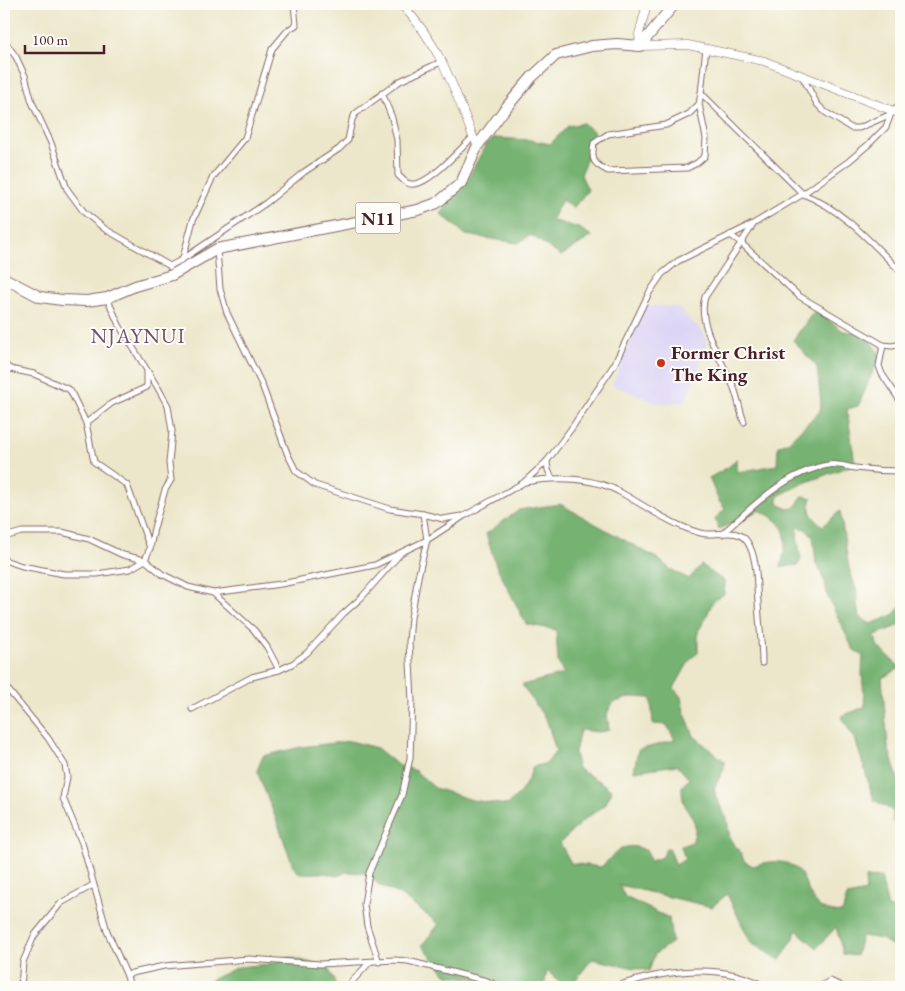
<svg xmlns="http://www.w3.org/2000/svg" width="905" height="991" font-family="'EB Garamond',serif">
	<rect width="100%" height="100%" fill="#fdfcf7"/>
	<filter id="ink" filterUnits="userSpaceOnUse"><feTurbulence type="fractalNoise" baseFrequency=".02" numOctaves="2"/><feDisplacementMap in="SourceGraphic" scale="10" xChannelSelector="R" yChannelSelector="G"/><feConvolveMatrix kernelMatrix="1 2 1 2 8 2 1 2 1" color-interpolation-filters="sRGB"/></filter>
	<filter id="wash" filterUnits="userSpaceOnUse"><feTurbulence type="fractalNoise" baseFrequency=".0096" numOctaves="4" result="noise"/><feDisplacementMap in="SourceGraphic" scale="20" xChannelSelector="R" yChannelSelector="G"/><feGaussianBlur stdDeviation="1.12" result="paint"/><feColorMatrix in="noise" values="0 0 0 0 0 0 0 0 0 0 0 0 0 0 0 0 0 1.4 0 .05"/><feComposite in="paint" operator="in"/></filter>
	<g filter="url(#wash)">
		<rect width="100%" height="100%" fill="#ece7ca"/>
		<path fill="#ddd5f6" d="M646 305 677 307 704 333 707 347 685 402 657 403 612 385Z"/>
		<g fill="#76b272" stroke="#60684e" fill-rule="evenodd">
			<path d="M583 123 595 133 581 175 588 190 573 208 562 200 551 220 579 228 592 236 561 256 531 235 518 243 466 235 441 214 470 175 486 144 495 138 530 140 550 144 568 126Z"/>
			<path d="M815 310 843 331 865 333 880 355 858 406 847 409 855 464 804 483 778 496V504L788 509 794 508 803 496 812 498C807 513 812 517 823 526L840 511 849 568 857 592V604L859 617 871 624 893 615 901 606V627L900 625 875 635 877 645 900 668 882 678 888 747 901 788V831L893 822V811L874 800 856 742 841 716 865 707 862 673 863 656 853 649 827 595 825 582 816 563 813 536 805 529 798 527 797 535 801 560 798 565 781 567C788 535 790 527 760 510L719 529 715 519 725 509 719 501 709 478 730 466 737 458V472L777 465 778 446 788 442 820 411 821 403 817 367 793 340Z"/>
			<path d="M560 504 658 559 670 569 689 579 701 565 725 582 724 594 713 601 704 622 698 631V653L691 658 674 688 681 697 684 711 694 736 724 761V769L714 788 716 798 727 819 730 839 741 853 744 861 753 866C770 860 792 858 802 876 807 885 809 896 817 904 823 911 833 912 842 913L847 896 866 892 865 878 881 877 888 908 901 907V952L882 939 861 936 856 956 843 954 836 927 817 948 796 930 794 938 780 960 751 943 727 894 712 907 619 885 625 897 669 918 672 942 655 954 649 971 592 959 570 987H566L547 971 544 987H514L476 979 447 975 422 945 439 924 400 895 379 885 365 873 347 872 336 876 325 873H299L293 866 278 824 257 771 263 756 301 747 350 741 377 748 398 765 414 770 435 788 472 800 507 805C521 795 527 783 533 767L547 763 556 751 547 721 522 685 564 674 558 662 556 630 526 624 496 565 486 534 519 510ZM631 697 651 698 653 724 667 725 675 740 638 750 634 771 677 765 689 779 682 786C682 791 682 798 684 803 691 818 700 823 692 842L681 846 685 859 676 865 669 848H666L663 857 650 861 647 851C623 839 617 853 601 867L571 863 560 843 585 819 605 805 612 791 599 781 578 769 575 752 580 730 599 732 609 730 607 714 612 703Z"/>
			<path d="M290 957 312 963 327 965 337 987H210L209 981 238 967 269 964Z"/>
		</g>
	</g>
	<g filter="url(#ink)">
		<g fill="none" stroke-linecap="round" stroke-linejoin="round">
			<g stroke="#836563" stroke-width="7">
				<g id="street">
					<path d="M4 40 16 57 25 76 32 102 51 143 67 189 84 212 105 229 170 266V267"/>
					<path d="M802 76 817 104 825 112 851 128H859L889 115"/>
					<path d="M382 93 392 118 397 140 398 175C403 180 407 185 414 184 431 183 460 149 473 137"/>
					<path d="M699 104 689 114 666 125 608 134 594 143C591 160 593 164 608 171L687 168 697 163 705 156 706 138 699 104 701 93"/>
					<path d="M803 194 849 161 869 144 886 127 892 111 901 103"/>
					<path d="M803 194C842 209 872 243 901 272"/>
					<path d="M730 235 740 242 799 296 883 345 892 346 901 344"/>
					<path d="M217 250 220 289 227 313 262 385 287 453 296 471 315 485 390 509 423 514 443 519 461 516"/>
					<path d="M183 258 193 220 213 177 245 138 272 49 288 30 296 25 294 4"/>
					<path d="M170 266 183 259 266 203 304 172 339 149 348 140 352 120 355 114 367 105 400 81 443 61"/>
					<path d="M107 298 119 325 158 388 168 406 172 431 169 463 171 480 165 490 154 528 150 548"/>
					<path d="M883 345 879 366 882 374 901 402"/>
					<path d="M4 364 10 369 34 374 70 390 86 423 94 462 127 485 150 548 145 560 130 569 97 574H64L22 566 4 560"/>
					<path d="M744 422C740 411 738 399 734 388 724 363 696 325 705 297L753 225"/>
					<path d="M86 423 112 403 147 387V371"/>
					<path d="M547 461 548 470 552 478"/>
					<path d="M525 482C555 477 590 477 618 491 642 504 662 519 688 529 694 531 701 534 707 534 721 535 739 527 748 543 758 560 756 583 758 602 759 623 762 643 762 663"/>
					<path d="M722 534C752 507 786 472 828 465 836 463 847 467 855 468 870 470 886 471 901 471"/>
					<path d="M4 537 22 532H62L89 539 123 555 145 560 162 574 188 587 213 593 281 584 375 565 427 540 464 516 523 483 547 461 571 429 614 365 649 293 662 274 678 261 753 224 803 194 701 93 706 48"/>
					<path d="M213 593 254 630 267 647 279 670"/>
					<path d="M4 685 48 738 65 765 67 777 63 798 82 843 107 931 127 976 130 987"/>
					<path d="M192 709 252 677 279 670 292 664 307 653 343 614 361 598 400 554"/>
					<path d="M379 962 367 926 364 904 369 873 402 795 410 758 412 701 409 642 411 618 418 577 427 540 423 514"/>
					<path d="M127 976 132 973 164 966 249 959 320 964 395 960 408 961 487 981 500 987"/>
					<path d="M21 987 23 962 34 936 61 903 93 885"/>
					<path d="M347 987 369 963"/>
					<path d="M614 987C662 971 720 961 766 987"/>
					<path d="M819 987 830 981 843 987"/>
				</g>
			</g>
			<g stroke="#836563" stroke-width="9">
				<g id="secondary">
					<path d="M401 4C439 43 454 87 473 137L478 145"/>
					<path d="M647 4 639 34 640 46 688 45 764 61 901 114"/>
				</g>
			</g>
			<g stroke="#836563" stroke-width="12">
				<path id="highway" d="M4 278 40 297 62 300 87 301 107 298 135 286 172 275 217 249 418 210 437 203 461 183 478 145 504 110 532 77 556 55 592 46 617 44 640 46 672 7 676 4"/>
			</g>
			<use href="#street" stroke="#fff" stroke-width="5"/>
			<use href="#secondary" stroke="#fff" stroke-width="8"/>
			<use href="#highway" stroke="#fff" stroke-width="10"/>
		</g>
	</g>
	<circle fill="#c8321e" stroke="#fdfcf7" stroke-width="2" cx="661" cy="363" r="5"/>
	<g text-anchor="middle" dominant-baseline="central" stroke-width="4" stroke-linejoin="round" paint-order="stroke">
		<rect fill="#fdfcf7" stroke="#806168" stroke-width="1" x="355.5" y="202.5" width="45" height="31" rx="4"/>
		<g font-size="18" font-weight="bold" fill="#4a1f2b">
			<text x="378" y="218">N11</text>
		</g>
		<g font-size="19" font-weight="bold" fill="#4a1f2b" stroke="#fdfcf7" text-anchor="start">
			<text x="671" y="352">Former Christ<tspan x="671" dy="22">The King</tspan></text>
		</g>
		<g font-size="21" letter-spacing="1" fill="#725071" stroke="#fdfcf7">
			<text x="138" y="335">NJAYNUI</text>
		</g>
	</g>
	<rect width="905" height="991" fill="none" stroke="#fdfcf7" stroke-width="20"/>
	<path d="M25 45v8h79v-8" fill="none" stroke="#4a1f2b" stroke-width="2.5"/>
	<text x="32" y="45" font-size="15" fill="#4a1f2b" stroke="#fdfcf7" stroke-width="4" paint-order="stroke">100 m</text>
</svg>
